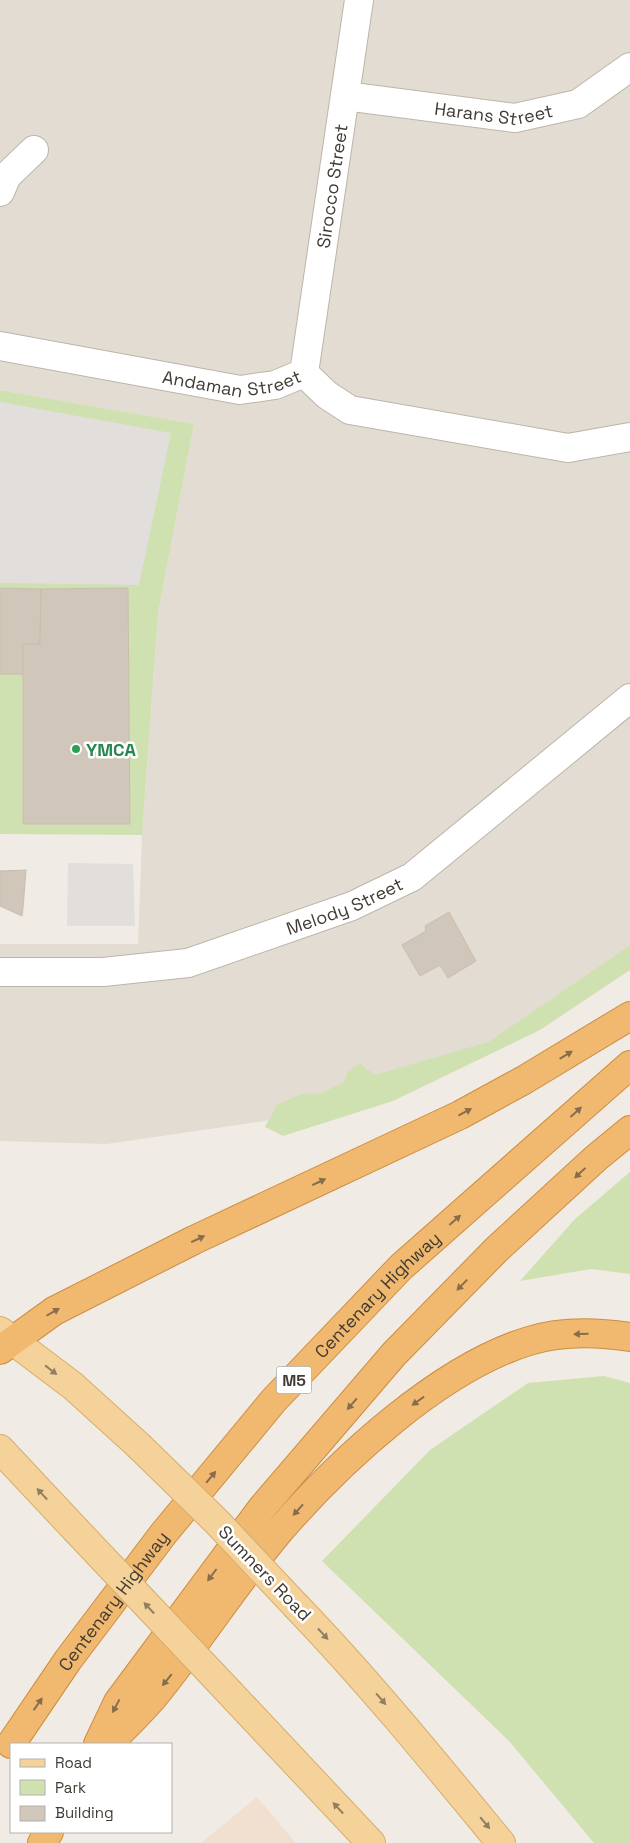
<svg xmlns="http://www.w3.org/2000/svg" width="630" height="1843" font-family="'Space Grotesk',sans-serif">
	<rect width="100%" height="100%" fill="#f0ebe4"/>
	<path fill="#e3dcd2" d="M0 0H630V945L488 1042 285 1118 107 1144 0 1141V944H138L142 835 158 613 194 424 0 390Z"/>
	<path fill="#f1e0d0" d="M257 1797 296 1843H201Z"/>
	<g fill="#cfe1b0">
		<path d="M0 390 194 424 158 613 142 835 0 834Z"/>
		<path d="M630 945V970L540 1030 393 1101 283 1136 265 1127 277 1105 301 1094 322 1093 344 1082 348 1071 359 1063 375 1075 488 1042Z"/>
		<path d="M630 1172V1274L591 1269 520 1281 575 1219Z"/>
		<path d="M604 1376 630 1383V1843H594L509 1741 322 1561 430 1450 528 1383Z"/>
	</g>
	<g fill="#e1dedc">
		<path d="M0 402 171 433 139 585 0 583Z"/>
		<path d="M68 863 133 864 135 926H67Z"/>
	</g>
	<g fill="#d0c6ba" stroke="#cabdae">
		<path d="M0 588 41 589 40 644H23V674H0Z"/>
		<path d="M128 588 130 824H23V644H40L41 589Z"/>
		<path d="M26 870 23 908 22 916 0 906V871Z"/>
		<path d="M449 912 476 961 448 978 440 965 420 976 402 945 426 931 425 926Z"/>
	</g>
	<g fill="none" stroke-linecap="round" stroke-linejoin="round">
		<g stroke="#bdb5aa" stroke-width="30">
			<g id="minor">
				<path id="s1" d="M345 96 515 118 578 104 630 67"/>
				<path d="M0 192 7 176 34 150"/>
				<path id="s2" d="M0 346 240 390 275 385 304 373 327 395 350 410 568 448 630 437"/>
				<path id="s3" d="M304 373 359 0"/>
				<path id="s4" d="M0 972H103L188 963 352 906 412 877 630 698"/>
			</g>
		</g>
		<g stroke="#d7ad6b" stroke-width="30">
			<g id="major">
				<path d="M0 1331 73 1386 138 1445"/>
				<path d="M0 1449 75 1529"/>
				<path d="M297 1607C369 1682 435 1763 501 1843"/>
				<path d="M231 1694 371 1843"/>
			</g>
		</g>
		<g stroke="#cd8d40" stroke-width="30">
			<g id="highway">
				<path d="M0 1350 54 1311 194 1240 460 1115 524 1080 630 1016"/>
				<path id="s5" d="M11 1744 68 1660 164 1533 274 1400 401 1267 630 1065"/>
				<path d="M98 1744 118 1702 262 1508 394 1354 497 1249 596 1158 630 1130"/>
				<path d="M108 1744C124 1728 141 1712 155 1695 199 1641 236 1582 281 1529 341 1460 440 1368 529 1341 561 1331 597 1332 630 1337"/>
				<path d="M42 1843 49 1832"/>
			</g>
		</g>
		<use href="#minor" stroke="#fff" stroke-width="28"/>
		<use href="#major" stroke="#f4d299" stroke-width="28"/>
		<use href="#highway" stroke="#f0b96f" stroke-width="28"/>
		<g stroke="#d7ad6b" stroke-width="30" stroke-linecap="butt">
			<g id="major-bridge">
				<path d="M138 1445 216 1521 297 1607"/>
				<path d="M75 1529 231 1694"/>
			</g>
		</g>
		<use href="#major-bridge" stroke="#f4d299" stroke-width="28"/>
	</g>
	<defs><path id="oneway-solid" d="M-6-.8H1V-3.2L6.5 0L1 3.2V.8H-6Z" transform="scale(1.25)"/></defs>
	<g fill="#876d4c">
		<use href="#oneway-solid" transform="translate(566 1055) rotate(-31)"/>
		<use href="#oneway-solid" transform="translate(465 1112) rotate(-28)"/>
		<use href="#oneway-solid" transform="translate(576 1112) rotate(-42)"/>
		<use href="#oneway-solid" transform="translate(580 1173) rotate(137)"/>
		<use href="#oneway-solid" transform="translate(319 1182) rotate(-25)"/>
		<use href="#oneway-solid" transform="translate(455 1220) rotate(-41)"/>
		<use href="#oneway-solid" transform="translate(198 1239) rotate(-25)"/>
		<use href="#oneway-solid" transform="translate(462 1285) rotate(134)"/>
		<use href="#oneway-solid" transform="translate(53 1312) rotate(-30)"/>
		<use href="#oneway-solid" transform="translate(581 1334) rotate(178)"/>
		<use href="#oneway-solid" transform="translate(418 1401) rotate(144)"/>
		<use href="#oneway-solid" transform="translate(352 1404) rotate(131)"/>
		<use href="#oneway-solid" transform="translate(211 1477) rotate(-50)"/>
		<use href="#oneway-solid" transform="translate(298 1510) rotate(132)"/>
		<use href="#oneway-solid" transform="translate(212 1575) rotate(127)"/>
		<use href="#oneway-solid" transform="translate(167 1680) rotate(129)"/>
		<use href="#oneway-solid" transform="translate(38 1704) rotate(-55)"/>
		<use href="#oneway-solid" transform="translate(116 1706) rotate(118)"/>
	</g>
	<g fill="#927f61">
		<use href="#oneway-solid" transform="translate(51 1370) rotate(38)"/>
		<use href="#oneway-solid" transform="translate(42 1494) rotate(-133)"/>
		<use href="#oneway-solid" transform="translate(149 1608) rotate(-133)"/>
		<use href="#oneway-solid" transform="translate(323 1634) rotate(47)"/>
		<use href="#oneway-solid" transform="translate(381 1699) rotate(49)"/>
		<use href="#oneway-solid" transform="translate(338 1808) rotate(-133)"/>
		<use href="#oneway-solid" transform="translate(485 1823) rotate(50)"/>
	</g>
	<circle fill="#2e9e5b" stroke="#fff" stroke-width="2" cx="76" cy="749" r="5"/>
	<g text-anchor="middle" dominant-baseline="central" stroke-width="5" stroke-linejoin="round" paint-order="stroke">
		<rect fill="#fff" stroke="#7a7671" stroke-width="1" x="276.5" y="1366.5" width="35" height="27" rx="4"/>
		<g font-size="16" font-weight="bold" fill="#413b34">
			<text x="294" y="1380">M5</text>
		</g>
		<g font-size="18" fill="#413b34" stroke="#fff">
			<text stroke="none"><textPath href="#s1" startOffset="150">Harans Street</textPath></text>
			<text stroke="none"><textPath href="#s3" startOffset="189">Sirocco Street</textPath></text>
			<text stroke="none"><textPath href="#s2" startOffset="236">Andaman Street</textPath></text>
			<text stroke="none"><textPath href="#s4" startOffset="355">Melody Street</textPath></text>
			<text stroke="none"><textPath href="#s5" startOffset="581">Centenary Highway</textPath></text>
			<text transform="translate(265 1573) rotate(46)">Sumners Road</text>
			<text stroke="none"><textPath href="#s5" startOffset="176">Centenary Highway</textPath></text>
		</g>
		<g font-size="18" font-weight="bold" fill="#27864d" stroke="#fff" text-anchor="start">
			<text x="86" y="749">YMCA</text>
		</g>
	</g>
	<rect x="10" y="1743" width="162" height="90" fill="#ffffff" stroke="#b3b1ae"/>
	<rect x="20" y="1759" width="25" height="8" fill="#f4d299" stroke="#b3b1ae"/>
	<text x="55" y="1768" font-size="15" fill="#413b34">Road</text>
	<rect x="20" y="1780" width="25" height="15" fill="#cfe1b0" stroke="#b3b1ae"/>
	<text x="55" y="1793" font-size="15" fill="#413b34">Park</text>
	<rect x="20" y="1806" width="25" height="15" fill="#d0c6ba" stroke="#b3b1ae"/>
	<text x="55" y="1818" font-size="15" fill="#413b34">Building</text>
</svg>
